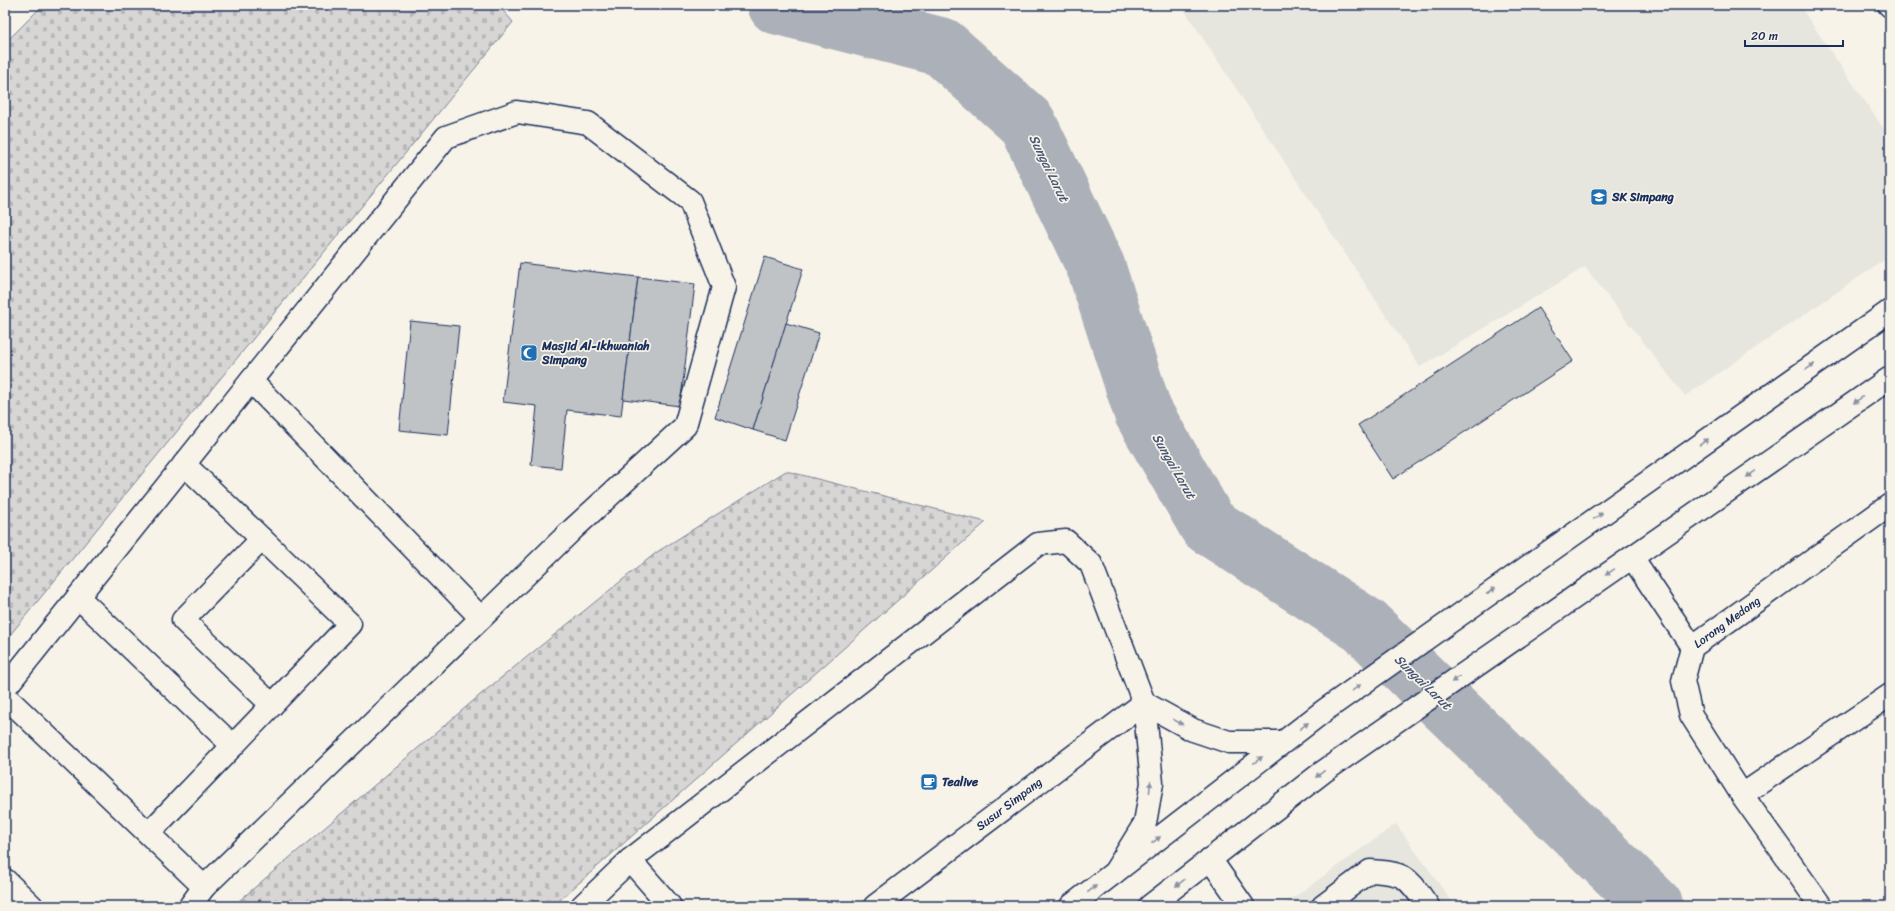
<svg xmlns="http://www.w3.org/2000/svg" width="1895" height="911" font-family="Sriracha,sans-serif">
	<defs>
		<pattern id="cemetery-stones" width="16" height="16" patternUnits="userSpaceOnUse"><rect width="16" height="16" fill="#d7d6d4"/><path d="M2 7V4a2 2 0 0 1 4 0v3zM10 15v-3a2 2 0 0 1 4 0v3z" fill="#b8b8b8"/></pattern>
	</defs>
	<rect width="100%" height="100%" fill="#f7f3e8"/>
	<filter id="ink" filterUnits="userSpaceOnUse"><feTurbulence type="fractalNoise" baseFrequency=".025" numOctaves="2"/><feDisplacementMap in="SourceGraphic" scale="8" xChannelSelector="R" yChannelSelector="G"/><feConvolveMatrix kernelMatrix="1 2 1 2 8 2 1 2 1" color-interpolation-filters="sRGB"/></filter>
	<g filter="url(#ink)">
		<g fill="#e6e5de">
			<path d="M1181 5H1799L1890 138V256L1685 396 1585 267 1420 367Z"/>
			<path d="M1396 824 1455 906H1282Z"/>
		</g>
		<g fill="url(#cemetery-stones)" stroke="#798299">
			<path d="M43 5H498L513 22 5 641V43Z"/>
			<path d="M786 471 986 522 553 906H233L486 690 657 552Z"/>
		</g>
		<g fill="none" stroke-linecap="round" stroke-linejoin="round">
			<path stroke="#acb0b9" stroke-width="59" d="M777 5 942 47 1027 123 1096 267 1143 412 1208 525 1365 626 1654 906"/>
		</g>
		<g fill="#c0c3c5" stroke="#1b2f5e">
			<path d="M765 257 803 269 753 430 715 417Z"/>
			<path d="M520 263 638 277 621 416 567 410 561 468 531 465 537 406 503 402Z"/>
			<path d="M638 277 695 284 680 406 623 399Z"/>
			<path d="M1538 308 1573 361 1393 479 1358 425Z"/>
			<path d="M410 321 459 326 448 435 399 430Z"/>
			<path d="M786 323 819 333 785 440 753 430Z"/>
		</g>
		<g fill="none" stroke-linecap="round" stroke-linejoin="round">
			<g stroke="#1b2f5e" stroke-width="25">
				<g id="minor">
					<path d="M1889 5 1890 6"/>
					<path d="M251 381 481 618"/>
					<path d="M262 539 183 620 272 705"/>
					<path d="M1632 557 1692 647"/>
					<path d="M78 597 233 746"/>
					<path d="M5 688 446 137 517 112 588 123 690 201 724 287 685 426 572 530 204 887 190 906"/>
					<path d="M5 696 204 887"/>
					<path d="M1144 703 1193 730 1229 742H1283"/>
					<path d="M1742 795 1890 695"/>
					<path d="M149 833 350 624 184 464"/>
					<path d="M1210 859 1243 906"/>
					<path d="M630 860 670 906"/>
					<path d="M5 900 16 891"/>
					<path d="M582 906 630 860 1038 544 1066 541 1091 564 1144 703 1152 783 1145 823 1114 873"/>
					<path d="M875 906 1144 703"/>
					<path d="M1323 906 1370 871C1407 873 1407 877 1428 906"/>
					<path d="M1821 906 1742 795 1691 715 1683 681 1692 647 1890 505"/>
				</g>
			</g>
			<g stroke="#1b2f5e" stroke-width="25">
				<path id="major" d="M5 880 32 906"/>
			</g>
			<g stroke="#1b2f5e" stroke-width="25">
				<g id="highway">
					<path d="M1071 906 1325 710 1890 311"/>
					<path d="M1150 906 1323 772 1890 378"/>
				</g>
			</g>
			<use href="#minor" stroke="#f7f3e8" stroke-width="22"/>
			<use href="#major" stroke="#f7f3e8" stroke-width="22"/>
			<use href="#highway" stroke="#f7f3e8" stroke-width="22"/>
		</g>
		<defs><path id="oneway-solid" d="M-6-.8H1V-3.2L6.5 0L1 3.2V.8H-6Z"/></defs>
		<g fill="#8991a3">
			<use href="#oneway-solid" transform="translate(1810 367) rotate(-35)"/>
			<use href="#oneway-solid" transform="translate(1858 400) rotate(145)"/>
			<use href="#oneway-solid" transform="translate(1704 442) rotate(-35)"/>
			<use href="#oneway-solid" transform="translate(1751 474) rotate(145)"/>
			<use href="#oneway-solid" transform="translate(1598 516) rotate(-35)"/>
			<use href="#oneway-solid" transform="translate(1610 572) rotate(145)"/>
			<use href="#oneway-solid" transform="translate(1491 591) rotate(-35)"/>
			<use href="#oneway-solid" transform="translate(1456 679) rotate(145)"/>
			<use href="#oneway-solid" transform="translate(1356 688) rotate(-36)"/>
			<use href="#oneway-solid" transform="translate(1178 722) rotate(29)"/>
			<use href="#oneway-solid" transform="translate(1304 726) rotate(-37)"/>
			<use href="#oneway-solid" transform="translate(1258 760) rotate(-37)"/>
			<use href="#oneway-solid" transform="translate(1320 774) rotate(143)"/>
			<use href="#oneway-solid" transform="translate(1150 787) rotate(-84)"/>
			<use href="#oneway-solid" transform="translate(1156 840) rotate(-38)"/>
			<use href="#oneway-solid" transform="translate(1180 883) rotate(142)"/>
			<use href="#oneway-solid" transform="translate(1092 889) rotate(-38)"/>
		</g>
	</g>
	<defs>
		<g id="school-square" transform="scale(0.9)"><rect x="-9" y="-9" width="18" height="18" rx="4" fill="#1f6fb2" stroke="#f7f3e8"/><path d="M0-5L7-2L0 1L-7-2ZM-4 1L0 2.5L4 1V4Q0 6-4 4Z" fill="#fff"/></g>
		<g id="mosque-square" transform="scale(0.9)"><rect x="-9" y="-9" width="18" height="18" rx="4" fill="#1f6fb2" stroke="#f7f3e8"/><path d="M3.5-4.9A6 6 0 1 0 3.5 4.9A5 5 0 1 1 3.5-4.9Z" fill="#fff"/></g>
		<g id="cafe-square" transform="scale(0.9)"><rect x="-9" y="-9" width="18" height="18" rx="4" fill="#1f6fb2" stroke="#f7f3e8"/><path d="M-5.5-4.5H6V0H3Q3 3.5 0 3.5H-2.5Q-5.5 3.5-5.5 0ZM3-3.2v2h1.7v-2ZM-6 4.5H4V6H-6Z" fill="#fff"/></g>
	</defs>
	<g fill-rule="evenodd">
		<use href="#school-square" x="1599" y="197"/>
		<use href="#mosque-square" x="529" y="353"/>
		<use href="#cafe-square" x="929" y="782"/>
	</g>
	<g text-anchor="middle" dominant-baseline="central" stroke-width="3.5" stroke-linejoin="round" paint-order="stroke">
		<g font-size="12" font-weight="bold" fill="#1b2f5e" stroke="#f7f3e8" text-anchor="start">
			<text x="1612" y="197">SK Simpang</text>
			<text x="542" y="346">Masjid Al-Ikhwaniah<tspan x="542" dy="14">Simpang</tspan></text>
			<text x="942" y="782">Tealive</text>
		</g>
		<g font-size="12" fill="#1b2f5e" stroke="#f7f3e8">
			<text transform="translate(1727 622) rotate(-36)">Lorong Medang</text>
			<text transform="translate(1009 804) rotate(-37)">Susur Simpang</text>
		</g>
		<g font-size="13" font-style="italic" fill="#465679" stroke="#f7f3e8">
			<text transform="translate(1049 168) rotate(64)">Sungai Larut</text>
			<text transform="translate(1174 466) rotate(60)">Sungai Larut</text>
			<text transform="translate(1423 682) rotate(44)">Sungai Larut</text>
		</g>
	</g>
	<rect width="1895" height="911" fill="none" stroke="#f7f3e8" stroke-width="20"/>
	<rect x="10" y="10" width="1875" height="891" fill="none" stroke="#1b2f5e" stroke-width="1.5" filter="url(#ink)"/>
	<path d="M1745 40v6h98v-6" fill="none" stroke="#1b2f5e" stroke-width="2"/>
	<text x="1751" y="40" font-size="12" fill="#1b2f5e" stroke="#f7f3e8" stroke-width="3" paint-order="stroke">20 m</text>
</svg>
